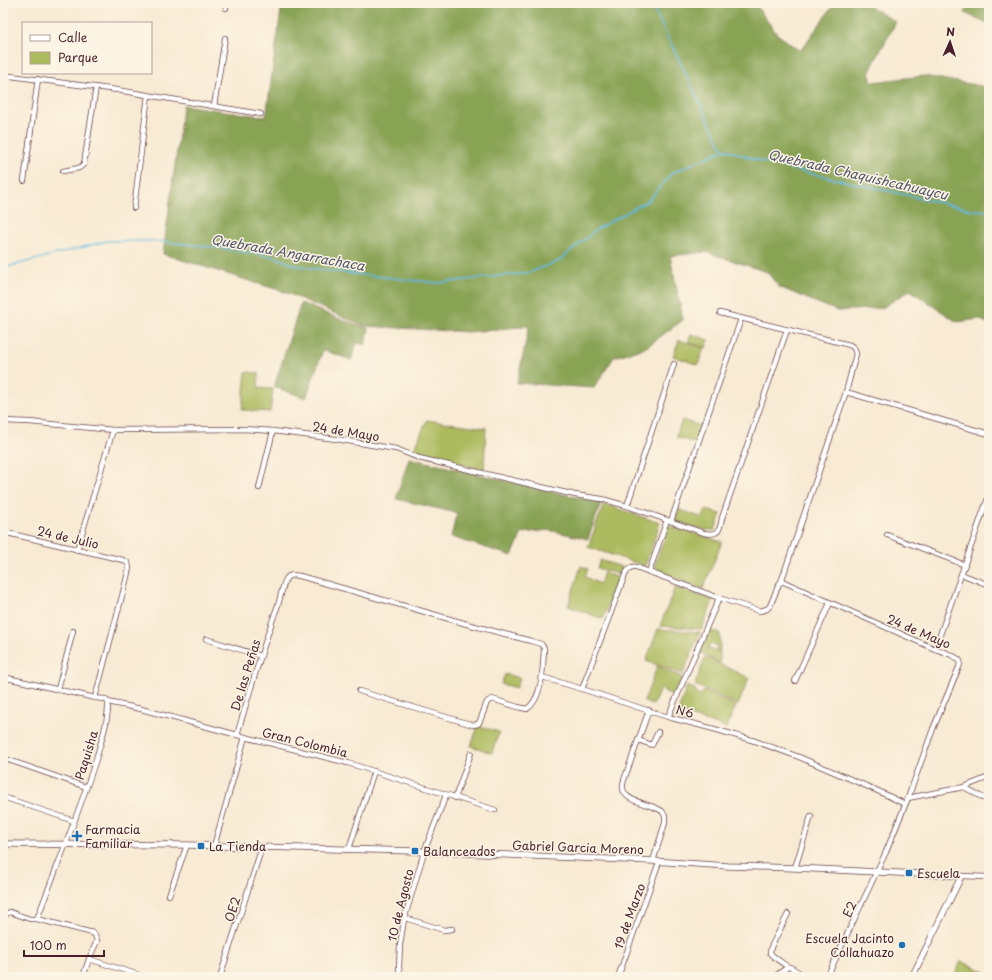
<svg xmlns="http://www.w3.org/2000/svg" width="992" height="980" font-family="'Playpen Sans',sans-serif">
	<rect width="100%" height="100%" fill="#fcf5e5"/>
	<filter id="ink" filterUnits="userSpaceOnUse"><feTurbulence type="fractalNoise" baseFrequency=".025" numOctaves="2"/><feDisplacementMap in="SourceGraphic" scale="8" xChannelSelector="R" yChannelSelector="G"/><feConvolveMatrix kernelMatrix="1 2 1 2 8 2 1 2 1" color-interpolation-filters="sRGB"/></filter>
	<filter id="wash" filterUnits="userSpaceOnUse"><feTurbulence type="fractalNoise" baseFrequency=".012" numOctaves="4" result="noise"/><feDisplacementMap in="SourceGraphic" scale="16" xChannelSelector="R" yChannelSelector="G"/><feGaussianBlur stdDeviation="0.9" result="paint"/><feColorMatrix in="noise" values="0 0 0 0 0 0 0 0 0 0 0 0 0 0 0 0 0 1.4 0 .05"/><feComposite in="paint" operator="in"/></filter>
	<g filter="url(#wash)">
		<rect width="100%" height="100%" fill="#f8ead3"/>
		<g fill="#acbb5e" stroke="#7b6d44">
			<path d="M691 334 709 340 706 348 688 342Z"/>
			<path d="M679 340 704 348 698 365 673 356Z"/>
			<path d="M246 372 259 373 258 388 273 389 270 412 242 410Z"/>
			<path d="M427 420 486 428 484 470 413 452Z"/>
			<path d="M682 420 701 426 695 443 676 437Z"/>
			<path d="M604 504 660 523 645 566 588 547Z"/>
			<path d="M678 509 703 518V514L707 510 721 514 715 530H704L675 521Z"/>
			<path d="M669 526 722 542 703 589 660 572 656 568 655 564Z"/>
			<path d="M600 560 622 567 619 574 597 568Z"/>
			<path d="M581 566 588 569 585 577 600 584 604 572 619 578 603 619 568 606Z"/>
			<path d="M675 587 713 600 702 629 660 626Z"/>
			<path d="M658 629 700 632 683 674 646 661Z"/>
			<path d="M706 631 718 632 720 634V652L716 650 717 645 710 644 708 649 720 652V663L699 652Z"/>
			<path d="M705 657 749 678 738 705 695 685Z"/>
			<path d="M657 666 682 677 674 696 660 689 653 705 644 702Z"/>
			<path d="M505 674 520 678 516 688 501 684Z"/>
			<path d="M687 686 695 689V693L700 696 704 691 736 706 726 728 678 712Z"/>
			<path d="M478 726 499 732 492 753 471 746Z"/>
			<path d="M961 961 989 974V977H954Z"/>
		</g>
		<g fill="#89a355" stroke="#6a6140">
			<path d="M282 3H754L777 34 800 51 835 3H864L896 22 869 72 872 82 924 76 981 86 989 90V324L979 319 957 322 910 290 882 308 837 311 779 287 767 272 706 252 670 256 683 320 645 348 614 357 594 388 517 383 529 326 469 332 364 326 285 292 163 254 183 105 266 117Z"/>
			<path d="M968 3H989V25L965 13Z"/>
			<path d="M301 303 337 318 369 329 365 345 357 343 351 360 323 350 306 398 274 387Z"/>
			<path d="M409 458 601 503 588 539 549 530 522 533 512 556 451 537 457 513 396 499Z"/>
		</g>
		<g fill="none" stroke-linecap="round" stroke-linejoin="round">
			<g stroke="#61bade" stroke-width="1.5">
				<path d="M651 3 720 144 725 149 757 160 800 171 973 210 989 211"/>
				<path d="M3 268 107 241H156L214 247 275 257 294 265 329 271 437 283 528 273 559 261 597 229 649 200 672 173 725 149"/>
			</g>
		</g>
	</g>
	<g filter="url(#ink)">
		<g fill="none" stroke-linecap="round" stroke-linejoin="round">
			<g stroke="#643d44" stroke-width="6">
				<g id="minor">
					<path d="M226 8V3"/>
					<path d="M3 75 117 90 261 114"/>
					<path d="M214 106 225 38"/>
					<path d="M63 171 79 168 84 164 96 87"/>
					<path d="M24 181 38 79"/>
					<path d="M134 208 148 95"/>
					<path d="M720 313 850 345 854 348 856 354 846 392 781 582"/>
					<path d="M846 392 989 434"/>
					<path d="M3 421 29 422 113 430 244 429 273 431 336 439 396 449 419 458 575 495 602 499 627 506 704 533C718 536 720 531 722 518L787 330"/>
					<path d="M259 488 273 431"/>
					<path d="M627 506 674 364"/>
					<path d="M671 521 741 319"/>
					<path d="M3 532 123 560 128 563 129 568 126 581 95 698 105 699 108 702C109 719 101 742 96 759 79 813 57 866 37 919H30L10 912 6 914 3 920"/>
					<path d="M887 535 965 565"/>
					<path d="M77 550 113 430"/>
					<path d="M649 572 667 520"/>
					<path d="M961 574 989 585"/>
					<path d="M206 639 261 656"/>
					<path d="M935 649 989 495"/>
					<path d="M3 677 95 698"/>
					<path d="M542 677 582 689"/>
					<path d="M795 681 830 603"/>
					<path d="M58 689 73 631"/>
					<path d="M108 702 141 709 245 737 348 763 495 810"/>
					<path d="M649 710 624 780C616 803 649 802 662 811 663 812 664 814 665 816V823L653 861"/>
					<path d="M668 717 719 598"/>
					<path d="M237 735C250 691 262 648 278 605 280 599 283 584 286 579 289 574 295 575 300 576L467 624 531 641 541 644 544 648C543 666 543 698 527 709L518 707 492 699 487 702 480 721 478 724 473 725 359 691"/>
					<path d="M638 740 652 745 658 732"/>
					<path d="M3 758 86 787"/>
					<path d="M964 787 989 801"/>
					<path d="M3 797 74 821"/>
					<path d="M455 798 471 753"/>
					<path d="M908 798 964 787 989 777"/>
					<path d="M214 846 245 737"/>
					<path d="M349 849 374 771"/>
					<path d="M795 868 811 816"/>
					<path d="M961 876 989 877"/>
					<path d="M169 895 187 845"/>
					<path d="M405 918 444 930 452 929"/>
					<path d="M37 919 93 933 95 935 97 941 89 959 145 977"/>
					<path d="M788 967C782 962 775 959 770 953L771 947 788 914"/>
					<path d="M83 977 89 959"/>
					<path d="M220 977 262 847"/>
					<path d="M400 977 399 967 400 945 404 920 424 852 446 795"/>
					<path d="M618 977 659 862"/>
					<path d="M774 977 788 967H790L807 977"/>
					<path d="M827 977 886 852 908 798 933 729 959 667C960 665 961 663 960 661 957 656 941 651 935 649L784 582H781L779 584 770 606 767 609 760 611 719 598 636 567C630 566 628 570 625 575L582 689 668 717 714 729 755 741 799 757 878 791 905 804"/>
				</g>
			</g>
			<g stroke="#643d44" stroke-width="7">
				<path id="tertiary" d="M3 844 187 845 415 851 653 861 728 866 795 868 961 876 958 883 912 977"/>
			</g>
			<use href="#minor" stroke="#fff" stroke-width="4.5"/>
			<use href="#tertiary" stroke="#fff" stroke-width="5.5"/>
		</g>
	</g>
	<g fill="#1f6fb2" stroke="#fcf5e5" stroke-width="1.5">
		<path d="M75 830h4v4h4v4h-4v4h-4v-4h-4v-4h4z"/>
		<rect x="197" y="842" width="8" height="8" rx="2"/>
		<rect x="411" y="847" width="8" height="8" rx="2"/>
		<rect x="905" y="869" width="8" height="8" rx="2"/>
		<circle cx="902" cy="945" r="4"/>
	</g>
	<g text-anchor="middle" dominant-baseline="central" stroke-width="3" stroke-linejoin="round" paint-order="stroke">
		<g font-size="12" fill="#4a1f2b" stroke="#fcf5e5">
			<text transform="translate(346 431) rotate(9)">24 de Mayo</text>
			<text transform="translate(68 537) rotate(13)">24 de Julio</text>
			<text transform="translate(919 631) rotate(23)">24 de Mayo</text>
			<text transform="translate(245 675) rotate(-73)">De las Peñas</text>
			<text transform="translate(685 711) rotate(15)">N6</text>
			<text transform="translate(305 742) rotate(14)">Gran Colombia</text>
			<text transform="translate(86 755) rotate(-73)">Paquisha</text>
			<text transform="translate(578 847) rotate(2)">Gabriel Garcia Moreno</text>
			<text transform="translate(400 905) rotate(-76)">10 de Agosto</text>
			<text transform="translate(232 909) rotate(-72)">OE2</text>
			<text transform="translate(849 909) rotate(-65)">E2</text>
			<text transform="translate(629 916) rotate(-70)">19 de Marzo</text>
		</g>
		<g font-size="12" fill="#4a1f2b" stroke="#fcf5e5" text-anchor="start">
			<text x="85" y="829">Farmacia<tspan x="85" dy="14">Familiar</tspan></text>
			<text x="209" y="846">La Tienda</text>
			<text x="423" y="851">Balanceados</text>
			<text x="917" y="873">Escuela</text>
			<text x="894" y="938" text-anchor="end">Escuela Jacinto<tspan x="894" dy="14">Collahuazo</tspan></text>
		</g>
		<g font-size="13" font-style="italic" fill="#52556a" stroke="#fcf5e5">
			<text transform="translate(858 174) rotate(13)">Quebrada Chaquishcahuaycu</text>
			<text transform="translate(288 252) rotate(10)">Quebrada Angarrachaca</text>
		</g>
	</g>
	<rect width="992" height="980" fill="none" stroke="#fcf5e5" stroke-width="16"/>
	<rect x="22" y="22" width="130" height="52" fill="#fcf5e5" stroke="#b59f9b"/>
	<rect x="30" y="35" width="20" height="6" fill="#ffffff" stroke="#b59f9b"/>
	<text x="58" y="42" font-size="12" fill="#4a1f2b">Calle</text>
	<rect x="30" y="52" width="20" height="12" fill="#acbb5e" stroke="#b59f9b"/>
	<text x="58" y="62" font-size="12" fill="#4a1f2b">Parque</text>
	<g transform="translate(950 42) rotate(3)" stroke="#fcf5e5" stroke-width="3" paint-order="stroke">
	<path d="M0-3L7 15L0 10L-7 15Z" fill="#4a1f2b"/>
	<text y="-6" font-size="11" font-weight="bold" text-anchor="middle" fill="#4a1f2b">N</text>
	</g>
	<path d="M24 950v6h80v-6" fill="none" stroke="#4a1f2b" stroke-width="2"/>
	<text x="30" y="950" font-size="12" fill="#4a1f2b" stroke="#fcf5e5" stroke-width="3" paint-order="stroke">100 m</text>
</svg>
